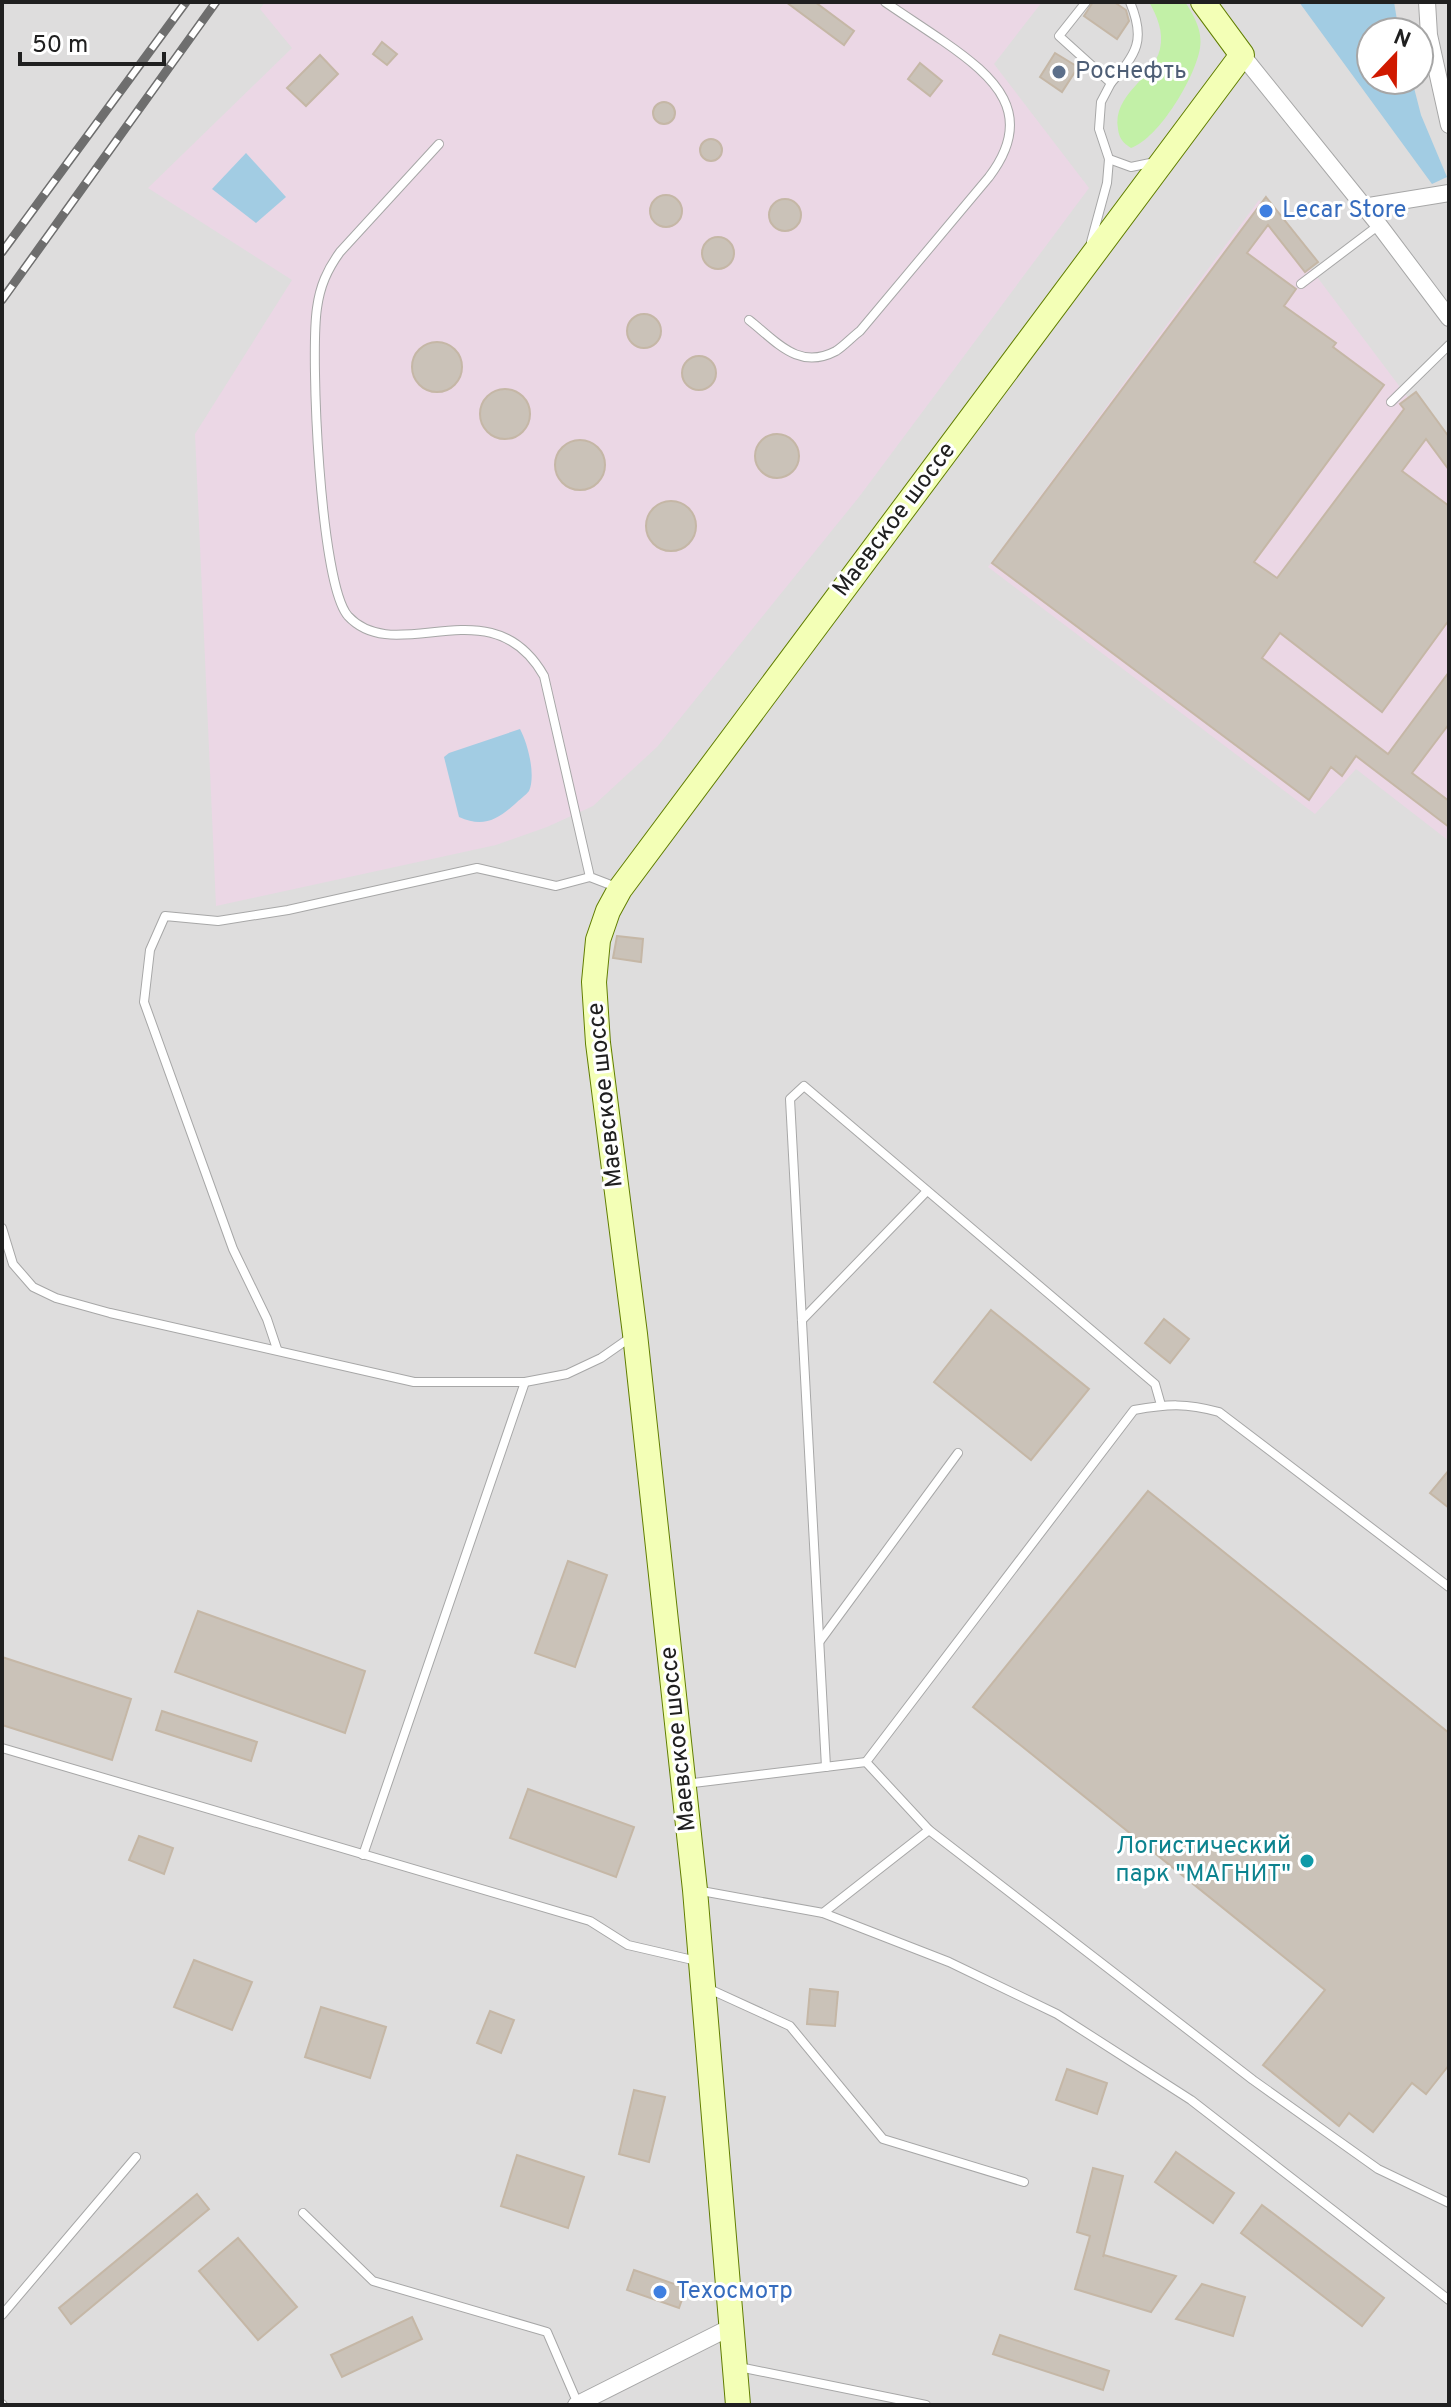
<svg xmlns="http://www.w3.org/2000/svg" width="1451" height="2407" font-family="Overpass,sans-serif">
	<rect width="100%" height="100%" fill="#f1efe5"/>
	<path fill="#dedddd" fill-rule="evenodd" d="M2 2H1449V2405H2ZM1371 32H1419V80H1371Z"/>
	<g fill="#ebd7e5">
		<path d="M265 2H1042L994 64 1089 188 859 497 657 747 593 806 547 827 496 845 216 906 195 434 292 280 148 188 292 48 260 9Z"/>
		<path d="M1259 200 1449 452V841L1356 769 1315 814 988 567Z"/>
	</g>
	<path fill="#c2f0a7" d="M1149 2H1185C1194 15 1203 32 1200 48 1195 78 1159 138 1131 148 1123 143 1119 138 1118 129 1112 94 1153 79 1160 49 1164 32 1157 16 1149 2Z"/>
	<g fill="#a2cce3">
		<path d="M1299 2H1394L1399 32H1371V80H1412L1421 115 1447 177 1432 184Z"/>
		<path d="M246 153 286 197 256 223 212 189Z"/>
		<path d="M520 729C528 744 536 775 529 791 526 795 519 800 515 804 497 820 483 828 459 817L444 757 449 753Z"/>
	</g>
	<g fill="#cac2b8" stroke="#c5b7a6" stroke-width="2">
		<path d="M786 2H815L854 31 844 45Z"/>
		<path d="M1093 2H1114L1126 10 1129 21 1117 39 1084 16Z"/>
		<path d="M382 42 397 54 387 65 373 54Z"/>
		<path d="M1055 53 1078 67 1062 92 1040 77Z"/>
		<path d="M320 55 338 74 306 106 287 88Z"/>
		<path d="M920 63 942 81 930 96 908 79Z"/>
		<circle cx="664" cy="113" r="11"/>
		<circle cx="711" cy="150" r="11"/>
		<circle cx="666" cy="211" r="16"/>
		<path d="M1266 197 1318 262 1305 272 1268 225 1247 253 1296 289 1284 306 1336 343 1333 347 1384 385 1254 562 1277 578 1404 409 1400 404 1416 392 1449 437V470L1426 439 1402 471 1449 506V620L1382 712 1280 633 1262 658 1388 754 1449 672V724L1412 773 1449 801V827L1356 756 1342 776 1331 767 1309 800 992 563Z"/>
		<circle cx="785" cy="215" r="16"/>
		<circle cx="718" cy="253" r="16"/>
		<circle cx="644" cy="331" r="17"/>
		<circle cx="437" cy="367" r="25"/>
		<circle cx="699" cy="373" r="17"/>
		<circle cx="505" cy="414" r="25"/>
		<circle cx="777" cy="456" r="22"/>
		<circle cx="580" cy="465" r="25"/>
		<circle cx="671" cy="526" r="25"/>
		<path d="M617 936 643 939 641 962 613 958Z"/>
		<path d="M991 1310 1089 1389 1031 1460 934 1382Z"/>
		<path d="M1164 1319 1189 1339 1170 1363 1145 1343Z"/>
		<path d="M1449 1470V1508L1430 1493Z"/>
		<path d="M1148 1491 1449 1733V2065L1426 2094 1412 2083 1373 2132 1349 2113 1339 2126 1263 2065 1325 1990 973 1707Z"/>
		<path d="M568 1561 607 1575 575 1667 535 1653Z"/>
		<path d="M198 1611 365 1671 345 1733 175 1672Z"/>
		<path d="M2 1657 131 1699 112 1760 2 1725Z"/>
		<path d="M162 1711 257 1742 251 1761 156 1730Z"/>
		<path d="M528 1789 634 1827 616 1877 510 1838Z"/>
		<path d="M139 1836 173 1848 164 1874 129 1860Z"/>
		<path d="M194 1960 252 1982 232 2030 174 2007Z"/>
		<path d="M810 1989 838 1992 835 2026 807 2024Z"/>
		<path d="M321 2007 386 2027 370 2078 305 2057Z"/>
		<path d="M490 2011 514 2020 501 2053 477 2043Z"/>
		<path d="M1067 2069 1107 2083 1097 2114 1056 2100Z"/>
		<path d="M634 2090 665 2097 649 2162 619 2154Z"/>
		<path d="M1176 2152 1234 2193 1213 2223 1155 2182Z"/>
		<path d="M517 2155 584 2177 568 2228 501 2206Z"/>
		<path d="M1093 2168 1123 2176 1103 2257 1104 2255 1176 2276 1151 2312 1075 2289 1090 2236 1077 2232Z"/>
		<path d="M197 2194 209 2209 71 2324 59 2308Z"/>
		<path d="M1262 2205 1384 2298 1362 2326 1241 2233Z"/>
		<path d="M238 2238 297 2307 258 2340 199 2271Z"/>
		<path d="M634 2270 686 2288 679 2308 627 2290Z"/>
		<path d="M1202 2284 1245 2297 1233 2336 1176 2319Z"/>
		<path d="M412 2317 422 2339 342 2377 331 2355Z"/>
		<path d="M1000 2335 1109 2371 1103 2390 993 2354Z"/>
	</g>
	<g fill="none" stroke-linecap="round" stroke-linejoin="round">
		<g stroke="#a7a7a7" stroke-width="10">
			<g id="lane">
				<path d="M1086 2 1059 36 1111 83 1101 102 1099 129 1109 159 1107 183 1091 242"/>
				<path d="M1111 83C1137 53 1146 40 1130 2"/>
				<path d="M439 144 340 252C327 270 320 286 317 308 310 355 320 584 348 616 397 669 491 583 544 676L590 877 616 887"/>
				<path d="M1109 159 1131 167 1155 162"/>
				<path d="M1301 284 1379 225"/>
				<path d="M749 320C776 341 798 371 836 351 844 346 852 337 860 331L989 177C1037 114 995 77 943 41 924 28 904 15 885 2"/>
				<path d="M1391 402 1449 345"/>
				<path d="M2 1228 13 1264 33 1287 56 1298 110 1313 414 1382H525L567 1374 601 1358 631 1337"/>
				<path d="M802 1320 926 1192"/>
				<path d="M277 1349 267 1319 233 1249 144 1002 150 950 165 916 218 921 288 910 477 868 556 886 590 877"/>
				<path d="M820 1641 958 1453"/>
				<path d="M2 1748 590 1921 628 1945 697 1961"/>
				<path d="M826 1767 790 1099 804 1086 1155 1384 1161 1405"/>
				<path d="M685 1784 866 1762"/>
				<path d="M929 1830 1253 2080 1378 2169 1449 2203"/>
				<path d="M363 1855 525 1382"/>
				<path d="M696 1890 823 1913 929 1830 866 1762 1134 1410C1168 1404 1186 1403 1219 1412L1449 1587"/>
				<path d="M823 1913 949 1962 1057 2014 1191 2100 1449 2300"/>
				<path d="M707 1988 790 2026 883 2139 1024 2182"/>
				<path d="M303 2213 373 2281 547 2332 578 2404"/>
				<path d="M2 2315 136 2157"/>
				<path d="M739 2367 926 2405"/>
				<path d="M2 2404 3 2405"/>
			</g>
		</g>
		<g stroke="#a7a7a7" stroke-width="18">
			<g id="street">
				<path d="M1427 2 1429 35 1449 125"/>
				<path d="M1242 55 1379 225 1449 318"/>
				<path d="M1363 207 1449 193"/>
				<path d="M576 2405 731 2327"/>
			</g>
		</g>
		<g stroke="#617e00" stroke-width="26">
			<path id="secondary" d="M738 2405 695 1890 635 1334 598 1043 594 982 598 940 608 911 620 889 1242 55 1203 2"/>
		</g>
		<use href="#lane" stroke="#fff" stroke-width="8"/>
		<use href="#street" stroke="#fff" stroke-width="16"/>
		<use href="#secondary" stroke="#f3ffb6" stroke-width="24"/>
		<g stroke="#6e6e6e" stroke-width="9">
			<g id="rail">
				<path d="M2 252 186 2"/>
				<path d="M2 300 216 2"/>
			</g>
		</g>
		<use href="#rail" stroke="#fff" stroke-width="6" stroke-dasharray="18" stroke-linecap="butt"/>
	</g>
	<circle fill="#5c6f8a" stroke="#fff" stroke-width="3" cx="1059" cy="72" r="8"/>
	<g fill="#3f7fe0" stroke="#fff" stroke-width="3">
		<circle cx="1266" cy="211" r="8"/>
		<circle cx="660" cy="2292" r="8"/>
	</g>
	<circle fill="#0f9aa8" stroke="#fff" stroke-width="3" cx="1307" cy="1861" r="8"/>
	<g text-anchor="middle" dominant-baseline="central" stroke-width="6" stroke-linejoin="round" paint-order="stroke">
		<g font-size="24" fill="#4e5e75" stroke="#fff" text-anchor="start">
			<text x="1075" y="72">Роснефть</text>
		</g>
		<g font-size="24" fill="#366cbe" stroke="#fff" text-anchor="start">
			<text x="1282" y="211">Lecar Store</text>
			<text x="676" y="2292">Техосмотр</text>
		</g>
		<g font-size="24" fill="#202020" stroke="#fff">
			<text transform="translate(895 520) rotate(-53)">Маевское шоссе</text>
			<text transform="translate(606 1095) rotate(-96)">Маевское шоссе</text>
			<text transform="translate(679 1739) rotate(-96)">Маевское шоссе</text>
		</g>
		<g font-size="24" fill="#0d838f" stroke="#fff" text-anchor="end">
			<text x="1291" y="1847">Логистический<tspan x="1291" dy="28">парк "МАГНИТ"</tspan></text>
		</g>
	</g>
	<rect width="1451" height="2407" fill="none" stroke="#202020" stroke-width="8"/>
	<g transform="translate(1395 56) rotate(22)"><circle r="38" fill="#ffffff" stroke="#a6a6a6" stroke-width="2"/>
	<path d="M0-6L14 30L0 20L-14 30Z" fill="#d01900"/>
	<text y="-12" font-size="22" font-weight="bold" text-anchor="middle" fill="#202020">N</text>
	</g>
	<path d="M20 52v12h144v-12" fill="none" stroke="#202020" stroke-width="4"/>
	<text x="32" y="52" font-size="24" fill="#202020" stroke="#ffffff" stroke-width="6" paint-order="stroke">50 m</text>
</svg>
